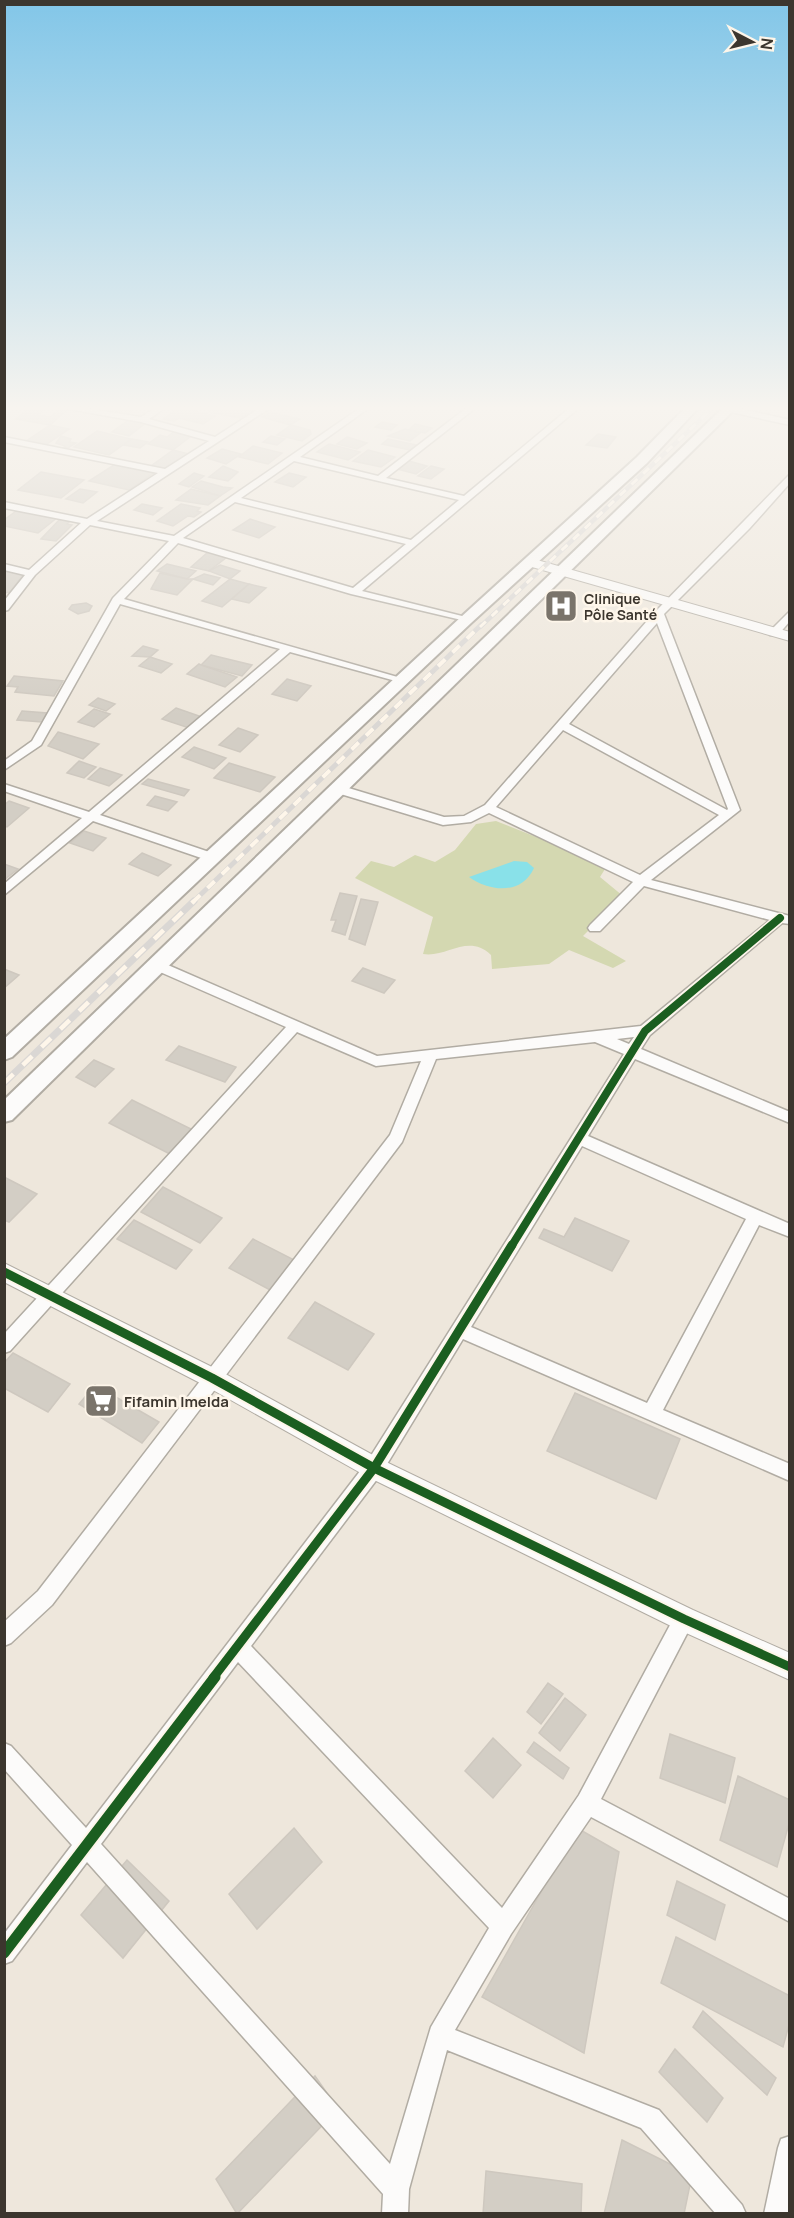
<svg xmlns="http://www.w3.org/2000/svg" width="794" height="2218" font-family="Manrope,sans-serif">
	<rect width="100%" height="100%" fill="#eee7dc"/>
	<path fill="#d4d8b1" d="M496 821 574 852 605 869 600 877 623 896 583 936 626 961 613 968 569 950 549 964 492 969 491 955C468 933 447 958 423 954L433 917 355 878 371 861 394 867 415 855 435 862 455 850 476 824Z"/>
	<path fill="#89e1e9" d="M514 861 527 862 534 868C522 895 490 892 469 877Z"/>
	<g fill="#d3cec5" stroke="#cec8bf" stroke-width="1.5">
		<path d="M33 406H50L38 415 50 417 59 410 66 411 50 425 16 419Z"/>
		<path d="M110 406H120L135 409 128 414 105 409Z"/>
		<path d="M215 406H231L235 407 232 409 254 411 240 418 208 412Z"/>
		<path d="M178 409 190 410 215 416 203 424 179 418 174 421 163 419Z"/>
		<path d="M270 412 300 419 290 425 262 417Z"/>
		<path d="M130 419 147 422 129 436 112 432Z"/>
		<path d="M382 422 397 425 391 430 375 427Z"/>
		<path d="M415 424 432 428 425 433 409 430Z"/>
		<path d="M50 425 69 429 44 446 25 442Z"/>
		<path d="M291 425 310 430 311 434 302 441 277 435Z"/>
		<path d="M405 429 420 433 410 441 388 436Z"/>
		<path d="M97 431 131 439 109 455 74 447Z"/>
		<path d="M175 431 190 437 173 450 148 444 160 435 167 437Z"/>
		<path d="M598 434 616 437 607 448 586 445Z"/>
		<path d="M61 436 71 439 69 442 76 443 68 448 64 447 65 446 56 443Z"/>
		<path d="M271 436 285 439 277 445 263 442Z"/>
		<path d="M347 437 367 443 357 449 337 444Z"/>
		<path d="M132 439 148 442 140 448 124 445Z"/>
		<path d="M388 439 416 445 410 450 382 444Z"/>
		<path d="M329 444 360 452 348 460 317 452Z"/>
		<path d="M253 446 282 453 268 464 239 457Z"/>
		<path d="M222 449 241 454 226 464 207 458Z"/>
		<path d="M173 450 189 454 166 470 151 466Z"/>
		<path d="M368 450 395 457 381 467 353 461Z"/>
		<path d="M409 461 427 466 416 474 397 469Z"/>
		<path d="M117 463 155 472 129 490 89 481Z"/>
		<path d="M223 466 238 472 228 481 209 477Z"/>
		<path d="M431 466 444 469 431 479 418 476Z"/>
		<path d="M41 472 84 480 61 498 18 490Z"/>
		<path d="M194 473 204 476 189 487 179 484Z"/>
		<path d="M289 473 306 477 293 487 275 482Z"/>
		<path d="M201 481 223 487 232 488 220 496 192 487Z"/>
		<path d="M80 489 97 492 83 503 66 499Z"/>
		<path d="M191 489 220 496 208 505 176 500Z"/>
		<path d="M142 504 162 508 153 515 134 510Z"/>
		<path d="M181 504 200 508 197 511 201 512 194 517 188 516 173 526 157 521Z"/>
		<path d="M19 509 58 517 38 533 4 526V520Z"/>
		<path d="M60 519 70 521 67 524 72 525 56 541 41 539Z"/>
		<path d="M250 519 275 527 259 538 233 530Z"/>
		<path d="M208 552 227 557 209 571 191 567Z"/>
		<path d="M167 564 196 571 187 579 157 571Z"/>
		<path d="M220 565 240 571 230 579 209 571Z"/>
		<path d="M4 570 19 571 23 575 10 592 4 593Z"/>
		<path d="M160 573 187 579H193L177 595 151 589Z"/>
		<path d="M204 574 220 578 213 585 193 579Z"/>
		<path d="M230 579 249 584 222 607 202 601Z"/>
		<path d="M249 584 266 588 249 603 232 599Z"/>
		<path d="M86 603 92 606 89 611 78 614 69 609 72 605Z"/>
		<path d="M143 646 158 650 150 657 132 656Z"/>
		<path d="M211 655 252 665 242 676 201 665Z"/>
		<path d="M150 657 172 664 161 673 139 666Z"/>
		<path d="M199 664 201 665 237 677 225 687 187 674Z"/>
		<path d="M14 676 63 681 54 696 15 692 18 687 7 686Z"/>
		<path d="M287 679 311 686 297 701 272 694Z"/>
		<path d="M98 698 115 704 106 711 89 705Z"/>
		<path d="M176 708 202 717 189 728 162 719Z"/>
		<path d="M94 709 110 714 94 727 78 722Z"/>
		<path d="M22 711 47 713 42 722 17 720Z"/>
		<path d="M238 728 258 735 240 752 219 745Z"/>
		<path d="M58 732 99 744 83 759 48 746Z"/>
		<path d="M194 747 226 758 214 769 182 757Z"/>
		<path d="M79 761 96 767 84 778 67 773Z"/>
		<path d="M229 763 275 777 260 792 214 778Z"/>
		<path d="M100 768 122 775 109 786 88 779Z"/>
		<path d="M148 779 189 790 184 796 142 784Z"/>
		<path d="M155 796 177 802 168 811 147 805Z"/>
		<path d="M9 801 29 808 7 827 4 826V805Z"/>
		<path d="M84 831 106 838 93 851 70 843Z"/>
		<path d="M142 853 171 865 158 876 129 864Z"/>
		<path d="M4 864 18 869 4 880Z"/>
		<path d="M340 893 357 896 345 935 332 931 336 920H331Z"/>
		<path d="M361 899 378 902 365 945 349 939Z"/>
		<path d="M363 968 395 980 384 993 352 981Z"/>
		<path d="M4 969 19 975 4 988Z"/>
		<path d="M179 1046 236 1067 225 1082 166 1060Z"/>
		<path d="M94 1060 114 1069 95 1087 76 1077Z"/>
		<path d="M132 1100 193 1130 170 1154 109 1123Z"/>
		<path d="M4 1177 37 1194 9 1222 4 1220Z"/>
		<path d="M163 1187 222 1218 200 1243 141 1212Z"/>
		<path d="M575 1218 629 1241 612 1271 539 1238 544 1229 564 1237Z"/>
		<path d="M134 1220 192 1250 176 1269 117 1239Z"/>
		<path d="M253 1239 298 1262 274 1292 229 1268Z"/>
		<path d="M315 1302 374 1334 348 1370 288 1338Z"/>
		<path d="M13 1353 70 1384 48 1412 4 1388V1363Z"/>
		<path d="M95 1385 159 1422 142 1443 79 1404Z"/>
		<path d="M575 1393 680 1439 656 1499 547 1451Z"/>
		<path d="M548 1683 563 1694 541 1724 527 1712Z"/>
		<path d="M565 1698 586 1715 560 1751 539 1733Z"/>
		<path d="M670 1734 735 1758 725 1803 660 1778Z"/>
		<path d="M493 1738 521 1765 493 1798 465 1771Z"/>
		<path d="M534 1742 569 1768 563 1779 527 1752Z"/>
		<path d="M738 1776 790 1800V1820L777 1867 720 1840Z"/>
		<path d="M294 1828 322 1862 257 1929 229 1894Z"/>
		<path d="M577 1828 619 1852 584 2053 482 1997Z"/>
		<path d="M127 1860 169 1901 123 1958 81 1915Z"/>
		<path d="M677 1881 725 1905 715 1940 667 1915Z"/>
		<path d="M676 1937 790 1996V2021L783 2047 661 1983Z"/>
		<path d="M703 2011 776 2078 767 2095 693 2027Z"/>
		<path d="M675 2049 723 2098 707 2122 659 2072Z"/>
		<path d="M315 2076 338 2109 237 2214 216 2179Z"/>
		<path d="M622 2140 692 2175 684 2214H604Z"/>
		<path d="M486 2171 582 2184 581 2214H483Z"/>
	</g>
	<g fill="none" stroke-linecap="round" stroke-linejoin="round">
		<g stroke="#b1aca3" stroke-width="3">
			<g id="minor">
				<path d="M52 406H71L141 417 158 406H168L149 419 215 437 263 406H273L97 521 174 536 363 406H372L300 457 378 476 469 406H478L386 478 464 496 572 406H581L362 591 470 618V622L351 594 178 543 124 599 408 680 403 683 290 652 100 815 218 855V861H210L93 821 4 895V884L82 818 4 791V784L89 812 280 649 120 604 41 745 4 770V761L32 741 113 598 169 541 90 525 35 575 8 610 4 611V601L25 575 4 570V564L29 570 81 523 4 508V502L87 519 158 473 4 442V437L165 469 209 441 141 422ZM294 461 459 500 411 540 241 498ZM235 502 406 544 353 588 183 538Z"/>
				<path d="M729 406 790 420V425L726 411 725 409Z"/>
				<path d="M790 474V483L749 529 664 614 740 810 651 880 790 916V924L782 923 650 1035 641 1049 790 1112V1123L635 1059 588 1136 790 1224V1237L759 1225 663 1410 790 1464V1481L463 1339 381 1474 251 1646 502 1908 579 1795 677 1612 684 1609 691 1612 694 1619 691 1626 601 1799 790 1899V1922L591 1817 511 1934 455 2030 659 2110 742 2205 746 2214H716L641 2128 447 2050 409 2189 408 2214H382L383 2194 87 1862 12 1961 4 1964V1934L72 1845 4 1769V1743L11 1746 86 1828 367 1462 624 1054 595 1042 436 1059 402 1142 52 1605 11 1643 4 1646V1622L38 1591 390 1135 421 1061 376 1066 297 1032 10 1351 4 1353V1334L286 1027 151 968 149 965 151 962H161L377 1056 641 1026 770 920 644 886 600 931H590L588 928 590 925 633 882 489 813 471 822 443 825 334 792 332 789 338 785 342 786 444 817 464 816 485 805 655 612ZM657 623 728 809 727 810 569 724ZM563 730 719 815 640 875 496 807ZM634 1037 629 1044 617 1039ZM582 1146 746 1219 647 1403 471 1327ZM238 1662 489 1928 431 2027 390 2164 101 1844Z"/>
				<path d="M790 611V621L778 635H770V631Z"/>
				<path d="M790 2136V2214H764L778 2148 781 2139Z"/>
			</g>
		</g>
		<g stroke="#b1aca3" stroke-width="2">
			<g id="tertiary">
				<path d="M711 406H730L734 409 729 412Z"/>
				<path d="M530 558 790 632V641L525 565 524 562Z"/>
				<path d="M4 1263 220 1371 382 1460 693 1610 790 1653V1680L675 1628 366 1476 204 1385 4 1282Z"/>
			</g>
		</g>
		<g stroke="#b1aca3" stroke-width="4">
			<g id="secondary">
				<path d="M687 406H700L647 463 471 623 12 1057 4 1060V1039L461 617 637 457Z"/>
				<path d="M725 406H738L12 1120 4 1122V1100Z"/>
			</g>
		</g>
		<use href="#minor" fill="#fcfbfa" fill-rule="evenodd"/>
		<use href="#tertiary" fill="#fcfbfa" fill-rule="evenodd"/>
		<use href="#secondary" fill="#fcfbfa" fill-rule="evenodd"/>
		<g stroke="#dad7d4" stroke-width="4.5">
			<path id="rail-far2" d="M480 627 715 406"/>
		</g>
		<g stroke="#dad7d4" stroke-width="5">
			<path id="rail-far1" d="M193 902 481 625"/>
		</g>
		<g stroke="#dad7d4" stroke-width="7">
			<path id="rail" d="M4 1083 194 901"/>
		</g>
		<use href="#rail-far2" stroke="#fef6ea" stroke-width="3" stroke-dasharray="8" stroke-linecap="butt"/>
		<use href="#rail-far1" stroke="#fef6ea" stroke-width="4" stroke-dasharray="10" stroke-linecap="butt"/>
		<use href="#rail" stroke="#fef6ea" stroke-width="4.5" stroke-dasharray="13" stroke-linecap="butt"/>
		<g stroke="#fef6ea" stroke-width="11">
			<path id="cycleway-far2" d="M511 1247 645 1031 780 918"/>
		</g>
		<g stroke="#fef6ea" stroke-width="13">
			<g id="cycleway-far1">
				<path d="M4 1272 212 1378 374 1468 684 1619 790 1667"/>
				<path d="M213 1678 374 1468 512 1245"/>
			</g>
		</g>
		<g stroke="#fef6ea" stroke-width="15">
			<path id="cycleway" d="M4 1953 215 1677"/>
		</g>
		<use href="#cycleway-far2" stroke="#1b5e20" stroke-width="8"/>
		<use href="#cycleway-far1" stroke="#1b5e20" stroke-width="9"/>
		<use href="#cycleway" stroke="#1b5e20" stroke-width="11"/>
	</g>
	<linearGradient id="sky" x2="0" y2="1"><stop stop-color="#82c6e8"/><stop offset="0.57" stop-color="#f7f4ef"/><stop offset="1" stop-color="#f7f4ef" stop-opacity="0"/></linearGradient>
	<rect width="794" height="716" fill="url(#sky)"/>
	<defs>
		<g id="hospital-square" transform="scale(1.725)"><rect x="-9" y="-9" width="18" height="18" rx="4" fill="#7a746b" stroke="#fef6ea"/><path d="M-5-5h3v3.5h4V-5h3V5h-3V1.5h-4V5h-3Z" fill="#fff"/></g>
		<g id="supermarket-square" transform="scale(1.725)"><rect x="-9" y="-9" width="18" height="18" rx="4" fill="#7a746b" stroke="#fef6ea"/><path d="M-6-5.5h2.5l.6 2H6L4.5 2H-2.5L-4.4-4H-6ZM-1.5 3.2a1.3 1.3 0 1 0 .1 0ZM3 3.2a1.3 1.3 0 1 0 .1 0Z" fill="#fff"/></g>
	</defs>
	<g fill-rule="evenodd">
		<use href="#hospital-square" x="561" y="606"/>
		<use href="#supermarket-square" x="101" y="1401"/>
	</g>
	<g text-anchor="middle" dominant-baseline="central" stroke-width="5" stroke-linejoin="round" paint-order="stroke">
		<g font-size="14" font-weight="bold" fill="#3c362e" stroke="#fef6ea" text-anchor="start">
			<text x="584" y="598">Clinique<tspan x="584" dy="16">Pôle Santé</tspan></text>
		</g>
		<g font-size="15" font-weight="bold" fill="#3c362e" stroke="#fef6ea" text-anchor="start">
			<text x="124" y="1401">Fifamin Imelda</text>
		</g>
	</g>
	<rect width="794" height="2218" fill="none" stroke="#3c362e" stroke-width="12"/>
	<g transform="translate(752 42) rotate(97)" stroke="#fef6ea" stroke-width="4.5" paint-order="stroke">
	<path d="M0-4.5L10 22L0 15L-10 22Z" fill="#3c362e"/>
	<text y="-9" font-size="16" font-weight="bold" text-anchor="middle" fill="#3c362e">N</text>
	</g>
</svg>
